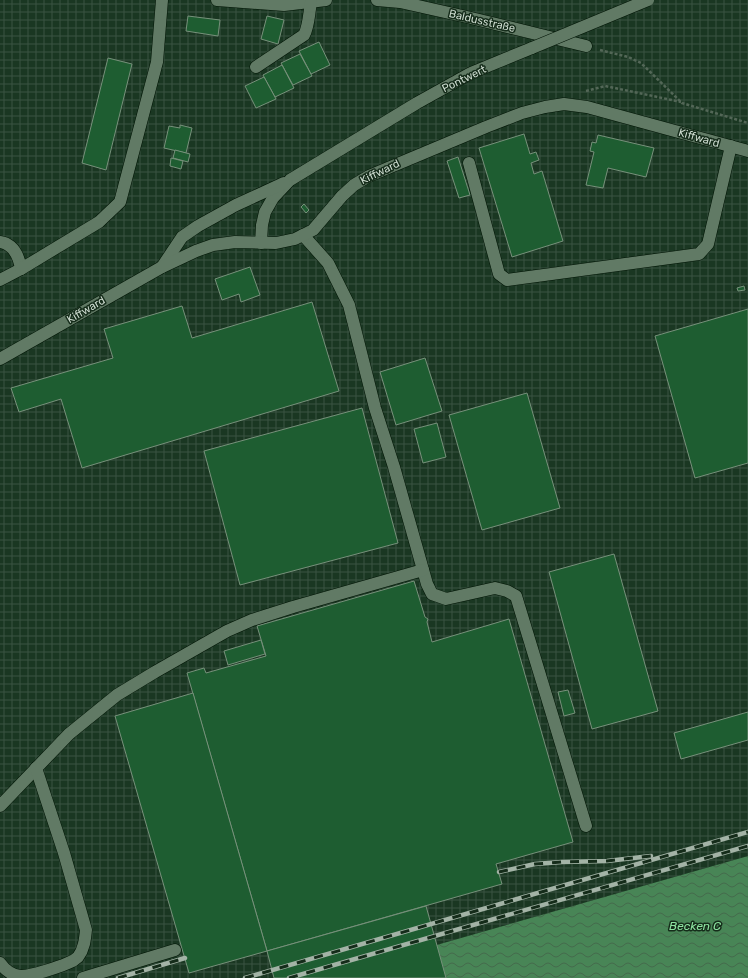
<svg xmlns="http://www.w3.org/2000/svg" width="748" height="978" font-family="Rubik,sans-serif">
	<defs>
		<pattern id="industrial-grid" width="8" height="8" patternUnits="userSpaceOnUse"><rect width="8" height="8" fill="#1a3722"/><path d="M0 4h8M4 0v8" fill="none" stroke="#3a5341"/></pattern>
		<pattern id="water-waves" width="16" height="10" patternUnits="userSpaceOnUse"><rect width="16" height="10" fill="#488556"/><path d="M0 5q4-4 8 0t8 0" fill="none" stroke="#446a4c"/></pattern>
	</defs>
	<rect width="100%" height="100%" fill="#152c1a"/>
	<path fill="url(#industrial-grid)" d="M0 0H748V856L321 978H0Z"/>
	<path fill="url(#water-waves)" d="M748 856V978H321Z"/>
	<g fill="#1e5d31" stroke="#77917b">
		<path d="M188 16 220 20 218 36 186 31Z"/>
		<path d="M267 16 284 20 278 44 261 39Z"/>
		<path d="M319 42 330 65 311 74 299 51Z"/>
		<path d="M300 54 312 76 293 85 281 63Z"/>
		<path d="M108 58 132 64 106 170 82 163Z"/>
		<path d="M282 65 294 88 275 97 263 75Z"/>
		<path d="M264 77 276 99 256 108 245 86Z"/>
		<path d="M180 125 192 128 186 153 164 148 169 126 180 128Z"/>
		<path d="M524 134 530 154 536 152 539 160 531 163 534 174 542 171 563 241 512 257 479 148Z"/>
		<path d="M598 135 654 148 646 177 608 168 603 188 586 185 594 152 590 151 592 142 596 143Z"/>
		<path d="M175 150 190 154 188 162 173 158Z"/>
		<path d="M458 157 470 195 459 198 447 161Z"/>
		<path d="M171 158 183 161 181 169 170 166Z"/>
		<path d="M304 204 309 210 306 213 301 207Z"/>
		<path d="M250 267 260 295 241 302 239 294 222 300 215 279Z"/>
		<path d="M744 286 745 290 738 291 737 288Z"/>
		<path d="M312 302 339 391 82 468 61 399 19 412 11 388 113 358 104 329 182 306 192 338Z"/>
		<path d="M748 309V463L695 478 655 336Z"/>
		<path d="M425 358 442 411 396 425 380 372Z"/>
		<path d="M527 393 560 508 482 530 449 415Z"/>
		<path d="M362 408 398 543 240 585 204 451Z"/>
		<path d="M437 423 446 457 423 463 414 429Z"/>
		<path d="M614 554 658 711 592 729 549 572Z"/>
		<path d="M414 581 425 617 428 619 427 622 432 642 509 619 573 842 496 864 502 884 267 951 187 673 204 668 206 673 266 656 257 626Z"/>
		<path d="M261 640 265 654 228 665 224 651Z"/>
		<path d="M568 690 575 713 564 716 558 692Z"/>
		<path d="M193 693 267 951 189 973 115 716Z"/>
		<path d="M748 712V740L681 759 674 733Z"/>
		<path d="M426 906 446 978H274L267 951Z"/>
	</g>
	<g fill="none" stroke-linecap="round" stroke-linejoin="round">
		<g stroke="#011405" stroke-width="13">
			<g id="minor">
				<path d="M217 0 284 5 326 0"/>
				<path d="M377 0 400 2 467 17 586 46"/>
				<path d="M256 67 304 35C309 26 309 13 311 2"/>
				<path d="M469 163 499 274 507 280 699 254 708 244 731 146"/>
				<path d="M303 235 328 263 349 305 375 408 394 467 427 584 432 594 446 599 495 588 507 591 516 596 586 826"/>
				<path d="M0 242C14 244 19 257 21 269L0 280"/>
				<path d="M261 243 262 225 265 212 273 198 290 180 417 103 471 73 532 48"/>
				<path d="M162 267 182 237 198 226 236 205 284 183"/>
				<path d="M21 269 99 222 120 202 157 62 162 0"/>
				<path d="M0 359 162 267 196 251 213 245 235 242 276 243 295 239 313 230 342 196 354 185 369 176 486 127 522 113 545 107 564 104 587 107 748 151"/>
				<path d="M0 806 69 734 117 695 155 672 227 631 252 620 293 607 423 570"/>
				<path d="M0 963C5 970 11 975 20 976 29 977 59 967 68 963 71 962 75 960 78 957 84 949 85 940 86 930L64 853 36 768"/>
				<path d="M83 978 175 950"/>
			</g>
		</g>
		<g stroke="#536757" stroke-width="2.5" stroke-dasharray="3 2" stroke-linecap="butt">
			<path d="M600 50 628 57 641 63 682 103 748 123"/>
			<path d="M586 91 605 86 634 92 681 102"/>
		</g>
		<use href="#minor" stroke="#617a65" stroke-width="12"/>
		<g stroke="#a3b3a6" stroke-width="4.5">
			<g id="rail">
				<path d="M499 872 535 864 562 862 607 861 651 856"/>
				<path d="M118 978 185 958"/>
				<path d="M245 978 748 832"/>
				<path d="M289 978 748 846"/>
			</g>
		</g>
		<use href="#rail" stroke="#152c1a" stroke-width="3" stroke-dasharray="9" stroke-linecap="butt"/>
		<g stroke="#011405" stroke-width="13" stroke-linecap="butt">
			<path id="minor-bridge" d="M532 48 648 0"/>
		</g>
		<use href="#minor-bridge" stroke="#617a65" stroke-width="12"/>
	</g>
	<g text-anchor="middle" dominant-baseline="central" stroke-width="3" stroke-linejoin="round" paint-order="stroke">
		<g font-size="11" fill="#cedcd0" stroke="#152c1a">
			<text transform="translate(482 21) rotate(13)">Baldusstraße</text>
			<text transform="translate(464 79) rotate(-26)">Pontwert</text>
			<text transform="translate(699 138) rotate(16)">Kiffward</text>
			<text transform="translate(380 172) rotate(-26)">Kiffward</text>
			<text transform="translate(86 310) rotate(-30)">Kiffward</text>
		</g>
		<g font-size="12" font-style="italic" fill="#8de3a0" stroke="#152c1a">
			<text x="695" y="926">Becken C</text>
		</g>
	</g>
</svg>
